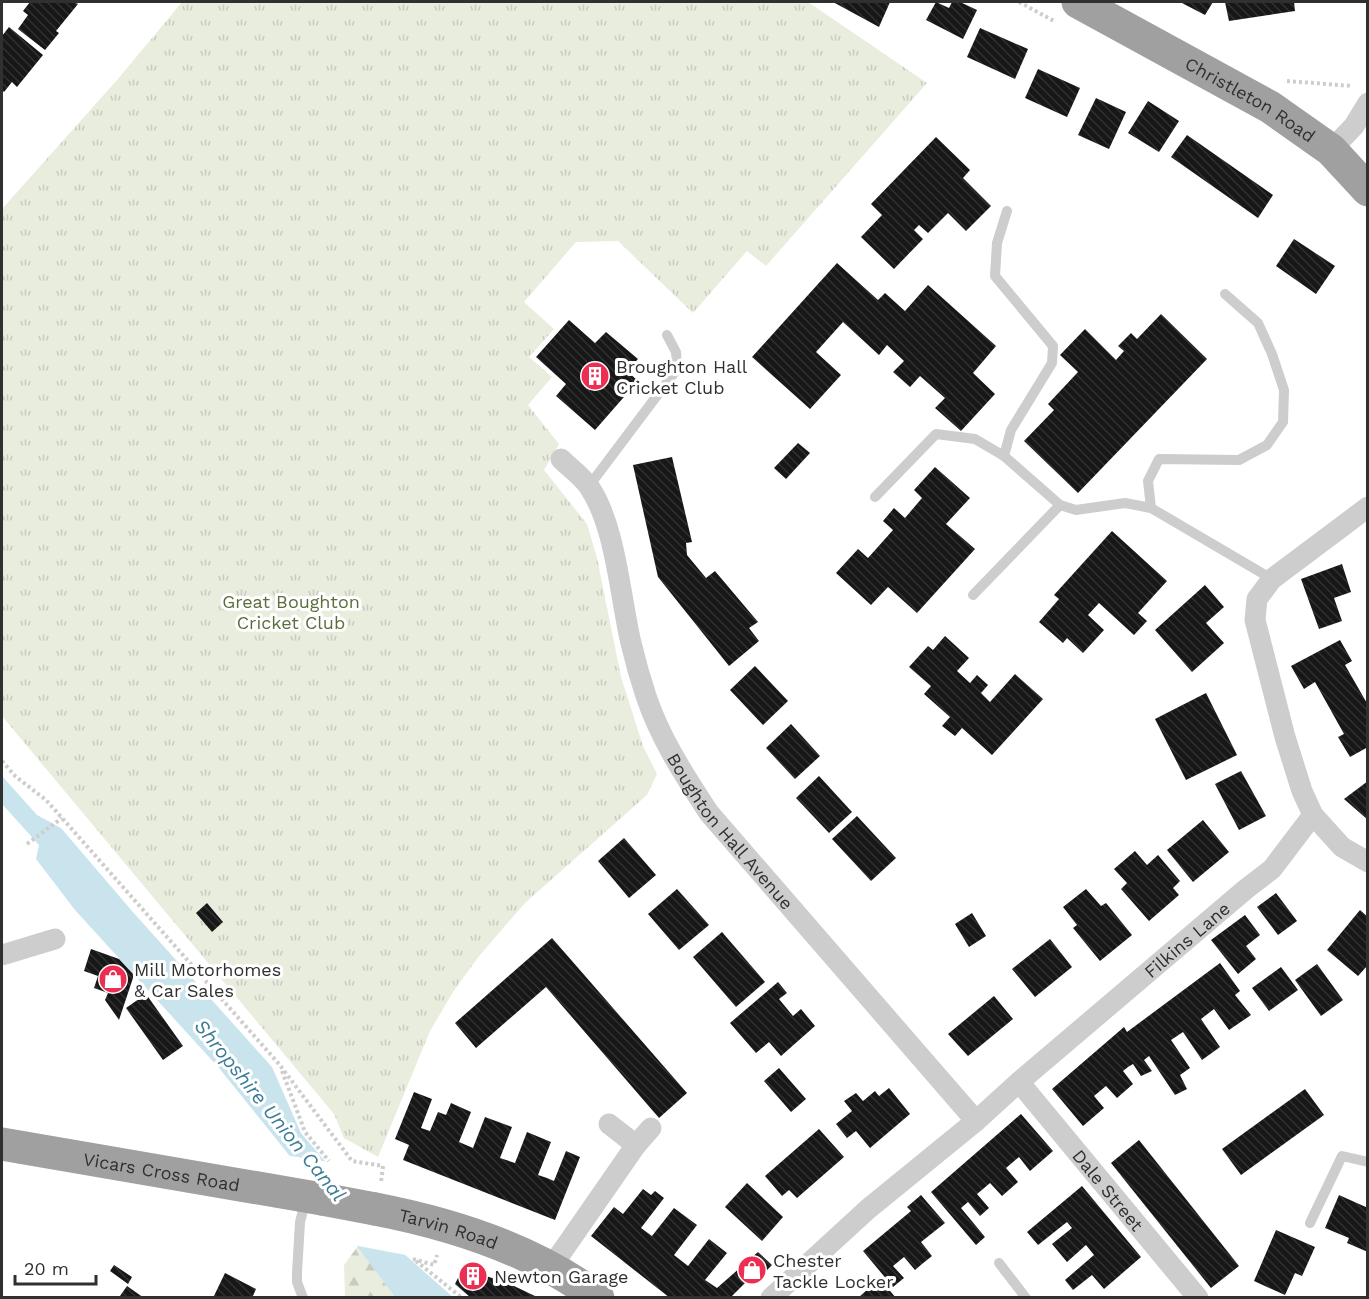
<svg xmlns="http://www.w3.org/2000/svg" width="1369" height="1299" font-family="'Work Sans',sans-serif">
	<defs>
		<pattern id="forest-firs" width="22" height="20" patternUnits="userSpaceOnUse" patternTransform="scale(1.5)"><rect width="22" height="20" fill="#e8edde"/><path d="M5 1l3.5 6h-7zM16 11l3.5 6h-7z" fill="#c7ccbf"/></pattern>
		<pattern id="park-tufts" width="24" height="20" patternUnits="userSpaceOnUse" patternTransform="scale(1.5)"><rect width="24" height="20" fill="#e8edde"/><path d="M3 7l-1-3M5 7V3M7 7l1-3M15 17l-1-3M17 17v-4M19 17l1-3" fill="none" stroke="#c7ccbf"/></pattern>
		<pattern id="building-back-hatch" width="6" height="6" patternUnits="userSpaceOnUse" patternTransform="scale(1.5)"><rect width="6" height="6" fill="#171717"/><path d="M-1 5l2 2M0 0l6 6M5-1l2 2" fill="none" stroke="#303030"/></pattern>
	</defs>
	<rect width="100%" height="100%" fill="#fff"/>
	<path fill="url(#forest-firs)" d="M358 1246 395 1297H345L344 1265Z"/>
	<path fill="url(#park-tufts)" d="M182 2H808L927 83 766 266 747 251 693 313 618 241 576 242 524 302 554 329 529 357 552 377 528 405 559 444 544 470 587 524 597 558 621 677 643 746 657 774 647 795 525 903 479 956 453 992 430 1031 378 1157 344 1138 334 1114 2 716V209L117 80Z"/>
	<path fill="#cae4ee" d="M2 776 37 815 61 828 132 911 272 1067 301 1133 403 1253 453 1297H395L285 1150 219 1068 75 910 36 859 39 845 2 804Z"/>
	<path fill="#fff" d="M285 1155 329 1162 411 1256 353 1245Z"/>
	<g fill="url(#building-back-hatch)">
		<path d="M30 2H74L78 4 56 31 59 33 45 50 18 29 28 15 23 11Z"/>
		<path d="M833 2H890L879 27Z"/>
		<path d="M936 2 949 8 952 2H960L977 10 963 39 926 20Z"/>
		<path d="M1180 2H1213L1205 15Z"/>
		<path d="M1225 2H1294L1295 11 1229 21Z"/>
		<path d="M9 27 43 55 17 87 12 82 4 92 2 90V36Z"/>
		<path d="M980 28 1028 49 1015 79 967 57Z"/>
		<path d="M1038 69 1080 88 1067 117 1025 98Z"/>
		<path d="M1096 98 1126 112 1109 149 1078 135Z"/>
		<path d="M1148 101 1179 121 1159 152 1128 133Z"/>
		<path d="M1187 135 1273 195 1258 218 1171 157Z"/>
		<path d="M936 137 970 170 963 178 991 206 966 231 948 213 928 233 919 225 914 230 923 239 894 269 861 237 882 215 871 204Z"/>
		<path d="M1294 239 1335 266 1316 294 1276 266Z"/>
		<path d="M837 263 878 300 885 293 905 311 928 285 996 346 973 373 995 394 961 431 935 408 945 398 920 376 910 387 893 372 904 361 887 345 879 355 843 322 816 352 841 375 810 409 752 357Z"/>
		<path d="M1161 314 1207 359 1078 493 1024 441 1054 410 1048 404 1078 372 1060 355 1085 329 1116 360 1124 351 1118 346 1131 333 1137 339Z"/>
		<path d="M569 320 595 343 606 332 638 359 627 371 638 381 595 430 556 396 566 384 536 357Z"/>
		<path d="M798 443 810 453 786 479 774 468Z"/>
		<path d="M672 457 692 542 686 543 687 555 706 578 715 571 758 622 749 628 759 641 729 666 658 577 633 465Z"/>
		<path d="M935 467 970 498 946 524 975 549 917 613 888 587 871 605 836 573 858 549 868 558 893 530 883 521 894 508 905 518 922 498 914 490Z"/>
		<path d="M1112 531 1167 581 1138 613 1147 621 1134 635 1099 603 1088 615 1104 630 1083 653 1067 638 1063 643 1039 622 1059 599 1054 595Z"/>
		<path d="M1342 564 1351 592 1334 598 1342 621 1319 629 1301 579Z"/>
		<path d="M1205 585 1224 607 1206 623 1224 643 1192 672 1155 630Z"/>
		<path d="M945 636 969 658 957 671 970 683 977 675 988 685 981 693 990 702 1015 674 1043 699 992 755 962 728 955 736 942 726 950 717 924 694 931 686 909 667 928 646 933 650Z"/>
		<path d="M1340 640 1352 661 1345 665 1368 705V747L1350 757 1338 737 1344 734 1315 682 1304 689 1291 666Z"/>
		<path d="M755 666 788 701 763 725 730 690Z"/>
		<path d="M1206 693 1237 755 1186 780 1155 719Z"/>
		<path d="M791 724 820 756 795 779 766 748Z"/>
		<path d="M1241 771 1266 816 1239 830 1215 784Z"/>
		<path d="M819 776 852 812 829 833 796 798Z"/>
		<path d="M1368 781V820L1344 799Z"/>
		<path d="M857 816 896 858 871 881 832 839Z"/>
		<path d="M1203 820 1229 852 1193 882 1167 850Z"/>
		<path d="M624 838 656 875 629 898 598 861Z"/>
		<path d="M1135 851 1147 865 1158 855 1180 881 1173 888 1179 895 1149 921 1121 889 1127 883 1114 869Z"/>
		<path d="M677 889 709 925 679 950 648 914Z"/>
		<path d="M1086 889 1101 906 1106 903 1132 935 1100 961 1073 928 1077 925 1063 907Z"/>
		<path d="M1276 893 1297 921 1278 935 1257 907Z"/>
		<path d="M207 903 223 922 212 932 196 913Z"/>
		<path d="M1360 910 1368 917V965L1358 976 1327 950Z"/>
		<path d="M972 913 986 936 969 947 955 924Z"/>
		<path d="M1245 915 1260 935 1246 946 1256 959 1238 974 1211 940Z"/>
		<path d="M722 932 765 982 736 1007 693 957Z"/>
		<path d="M552 938 687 1093 659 1118 546 987 476 1048 455 1023Z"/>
		<path d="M1050 939 1072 967 1035 997 1012 969Z"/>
		<path d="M91 949 119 959 134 975 119 1020 105 1000 108 993 94 988 98 976 84 971Z"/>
		<path d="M1220 963 1240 991 1235 995 1251 1015 1229 1030 1214 1009 1201 1019 1220 1047 1202 1060 1183 1032 1171 1040 1190 1068 1180 1075 1187 1089 1175 1095 1149 1056 1144 1060 1152 1071 1141 1076 1133 1064 1128 1067 1123 1071 1133 1084 1117 1098 1106 1086 1094 1096 1104 1108 1083 1126 1052 1089 1124 1027 1127 1032Z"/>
		<path d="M1317 964 1343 1000 1321 1016 1295 980Z"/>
		<path d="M1281 967 1298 990 1269 1011 1252 988Z"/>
		<path d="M778 982 787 993 779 999 793 1016 801 1009 815 1026 781 1056 769 1042 756 1053 730 1023Z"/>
		<path d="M146 994 183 1046 163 1060 126 1008Z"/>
		<path d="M994 996 1013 1019 968 1056 948 1034Z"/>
		<path d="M779 1068 806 1099 791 1112 764 1081Z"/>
		<path d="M889 1088 910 1114 870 1148 856 1131 847 1138 836 1124 852 1111 844 1101 856 1093 863 1101 875 1091 879 1096Z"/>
		<path d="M1305 1089 1324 1115 1241 1175 1222 1149Z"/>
		<path d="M414 1092 432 1099 421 1128 430 1131 438 1112 446 1115 451 1103 471 1112 459 1142 473 1148 485 1117 512 1127 500 1158 515 1163 527 1132 551 1142 538 1175 547 1178 554 1181 566 1151 580 1157 555 1220 403 1160 409 1145 395 1139Z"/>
		<path d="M1021 1114 1053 1151 1030 1171 1019 1157 1006 1168 1018 1182 1002 1196 990 1183 983 1189 977 1194 989 1208 980 1216 968 1202 961 1208 985 1237 976 1245 931 1192Z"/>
		<path d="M819 1129 844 1157 797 1198 789 1190 782 1196 765 1176Z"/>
		<path d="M1139 1140 1239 1266 1211 1288 1111 1163Z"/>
		<path d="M747 1183 783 1217 762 1241 725 1207Z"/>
		<path d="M1082 1186 1141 1257 1104 1289 1092 1275 1073 1290 1065 1280 1094 1255 1086 1245 1067 1262 1052 1244 1072 1228 1067 1222 1038 1245 1027 1232Z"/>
		<path d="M643 1189 651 1195 655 1191 664 1198 641 1228 652 1236 674 1208 697 1225 674 1255 688 1266 709 1239 727 1253 705 1280 717 1288 758 1252 772 1265 758 1279 753 1275 730 1298H670L591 1236 614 1207 623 1214Z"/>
		<path d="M921 1195 945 1223 921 1242 932 1256 922 1264 915 1270 904 1257 893 1266 904 1278 893 1287 863 1251 911 1211 907 1207Z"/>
		<path d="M1339 1195 1368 1208V1252L1347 1243 1349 1238 1325 1228Z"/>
		<path d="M1276 1230 1315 1247 1302 1276 1295 1273 1285 1295 1254 1281Z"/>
		<path d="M114 1265 132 1277 128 1284 110 1271Z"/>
		<path d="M463 1268 512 1285 539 1298H471L455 1284Z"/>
		<path d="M225 1273 256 1289 252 1298H213Z"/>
		<path d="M880 1279 896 1298H858L868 1289Z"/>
		<path d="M127 1286 144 1298 120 1296Z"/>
	</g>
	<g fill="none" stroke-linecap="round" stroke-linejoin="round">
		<g stroke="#cdcdcd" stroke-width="4" stroke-dasharray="3 3" stroke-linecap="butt">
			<path d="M1019 2 1054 21"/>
			<path d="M1287 81 1352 86"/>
			<path d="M2 761 15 776 46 800 62 818 279 1064 352 1161 383 1166 381 1182"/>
			<path d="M27 844 62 818"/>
			<path d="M282 1071 305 1132 329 1161"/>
			<path d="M413 1259 434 1265 437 1255"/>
			<path d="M416 1261 462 1298"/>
		</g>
		<g stroke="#cdcdcd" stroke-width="10">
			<path d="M1004 456 1011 430 1052 363 1053 346 995 276 997 243 1007 211"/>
			<path d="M589 486 677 369 676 352 667 335"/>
			<path d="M875 497 936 434 975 439 1004 456 1060 505 1076 510 1125 503 1151 508 1272 579"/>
			<path d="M1151 508 1148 481 1159 459 1239 460 1267 445 1283 422 1284 390 1272 354 1258 323 1225 294"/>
			<path d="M973 595 1060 505"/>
			<path d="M1310 1223 1342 1156 1368 1162"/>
			<path d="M999 1263 1026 1298"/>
			<path d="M303 1298 297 1282V1273L300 1222 306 1199"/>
		</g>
		<g stroke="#cdcdcd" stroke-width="21">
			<path d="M1331 150 1354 126 1368 103"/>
			<path id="s1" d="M561 459C570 468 583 477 590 488 616 528 620 596 631 643 635 660 640 678 646 696 660 738 684 775 709 813L976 1121"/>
			<path d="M1313 815 1342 847 1368 862"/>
			<path d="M2 955 55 939"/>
			<path id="s2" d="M1019 1082 1198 1298"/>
			<path d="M609 1124 636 1145"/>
			<path d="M550 1269 636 1145 651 1128"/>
			<path id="s3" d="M771 1298 868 1209 976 1121 1019 1082 1246 889 1272 869 1313 815 1302 791 1285 737 1255 620 1257 599 1272 579 1368 507"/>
		</g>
		<g stroke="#a0a0a0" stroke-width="33">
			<path id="s4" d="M1078 2 1270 107 1331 150 1368 190"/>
			<path id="s5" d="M2 1144 322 1199"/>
			<path id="s6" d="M375 1209C453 1224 534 1250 598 1298"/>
		</g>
		<path stroke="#a0a0a0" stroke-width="33" d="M322 1199 375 1209"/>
	</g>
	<defs>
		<g id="building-disc" transform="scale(1.5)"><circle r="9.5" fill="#eb2e52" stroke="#fff"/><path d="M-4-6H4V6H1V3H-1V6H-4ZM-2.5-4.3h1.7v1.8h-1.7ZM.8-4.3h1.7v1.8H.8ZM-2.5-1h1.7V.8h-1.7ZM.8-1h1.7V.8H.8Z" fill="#fff"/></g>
		<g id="shop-disc" transform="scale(1.5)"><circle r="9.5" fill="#eb2e52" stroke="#fff"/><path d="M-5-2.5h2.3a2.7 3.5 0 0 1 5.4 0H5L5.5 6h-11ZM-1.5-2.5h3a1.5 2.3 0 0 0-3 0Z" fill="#fff"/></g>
	</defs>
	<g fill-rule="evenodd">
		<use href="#building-disc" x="595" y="376"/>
		<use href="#shop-disc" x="113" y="979"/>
		<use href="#shop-disc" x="752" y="1270"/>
		<use href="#building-disc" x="473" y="1276"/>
	</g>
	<g text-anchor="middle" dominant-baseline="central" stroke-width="6" stroke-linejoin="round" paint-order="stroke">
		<g font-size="18" fill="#303030" stroke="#fff">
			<text stroke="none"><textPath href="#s4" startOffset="198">Christleton Road</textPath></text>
			<text stroke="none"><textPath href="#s1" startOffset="418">Boughton Hall Avenue</textPath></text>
			<text stroke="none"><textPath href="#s3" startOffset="549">Filkins Lane</textPath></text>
			<text stroke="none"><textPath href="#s5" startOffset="162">Vicars Cross Road</textPath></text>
			<text stroke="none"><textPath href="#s2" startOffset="140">Dale Street</textPath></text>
			<text stroke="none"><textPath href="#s6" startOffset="76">Tarvin Road</textPath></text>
		</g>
		<g font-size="18" fill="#303030" stroke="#fff" text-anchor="start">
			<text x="616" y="366">Broughton Hall<tspan x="616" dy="21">Cricket Club</tspan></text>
			<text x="134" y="969">Mill Motorhomes<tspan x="134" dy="21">&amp; Car Sales</tspan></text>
			<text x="773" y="1260">Chester<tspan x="773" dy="21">Tackle Locker</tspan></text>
			<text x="494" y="1276">Newton Garage</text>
		</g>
		<g font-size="18" fill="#596e3b" stroke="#fff">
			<text x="291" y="601">Great Boughton<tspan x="291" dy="21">Cricket Club</tspan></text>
		</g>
		<g font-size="20" font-style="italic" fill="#3b7d96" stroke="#fff">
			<text transform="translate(270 1110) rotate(51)">Shropshire Union Canal</text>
		</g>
	</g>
	<rect width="1369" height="1299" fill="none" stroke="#303030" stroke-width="6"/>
	<path d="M15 1275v9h81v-9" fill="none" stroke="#303030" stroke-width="3"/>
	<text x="24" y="1275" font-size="18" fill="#303030" stroke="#ffffff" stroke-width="4.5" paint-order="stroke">20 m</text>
</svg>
